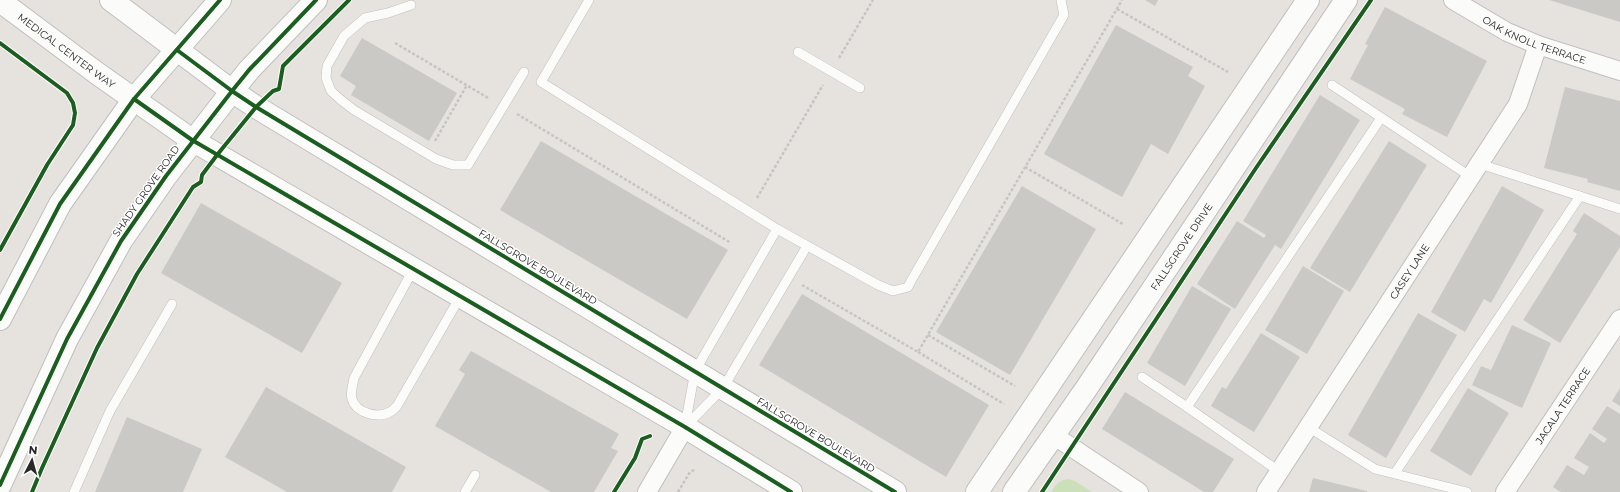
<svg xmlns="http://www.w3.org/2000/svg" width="1620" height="492" font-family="Montserrat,sans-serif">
	<rect width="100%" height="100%" fill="#e6e3de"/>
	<path fill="#cbe0b9" d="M1069 479 1075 481 1092 492H1051C1056 484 1059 480 1069 479Z"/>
	<g fill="#cbc9c5">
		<path d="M1145 0H1158L1155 6Z"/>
		<path d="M1549 0H1620V22Z"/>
		<path d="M1385 7 1487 61 1447 137 1402 114 1405 109 1350 79 1368 45 1365 44Z"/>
		<path d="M1116 25 1193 67 1188 76 1205 86 1168 154 1151 144 1122 197 1044 154Z"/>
		<path d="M362 38 457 93 429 141 351 95 356 86 340 76Z"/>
		<path d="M1565 87 1620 101V191L1587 182 1588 179 1544 168Z"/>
		<path d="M1320 95 1360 120 1281 249 1275 245 1235 309 1197 284 1237 221 1264 238 1266 235 1243 221Z"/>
		<path d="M541 141 728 250 687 319 500 210Z"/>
		<path d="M1389 141 1427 165 1350 292 1310 268Z"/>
		<path d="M1022 186 1096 229 1010 375 936 332Z"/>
		<path d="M1502 186 1544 210 1491 303 1484 299 1465 332 1431 312Z"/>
		<path d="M201 203 342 283 302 353 161 273Z"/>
		<path d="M1584 213 1620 236V247L1560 343 1523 320 1577 234 1573 231Z"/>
		<path d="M1303 266 1344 291 1307 354 1265 330Z"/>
		<path d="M1192 286 1231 309 1185 386 1147 363Z"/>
		<path d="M802 294 989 405 946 477 759 365Z"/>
		<path d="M1418 313 1457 335 1386 458 1348 435Z"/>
		<path d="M1512 325 1551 343 1522 408 1472 385 1481 366 1491 370Z"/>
		<path d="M1261 333 1300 357 1254 432 1211 406 1222 387 1226 389Z"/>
		<path d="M471 351 619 434 611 448 618 451 594 492H551L435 426 465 374 459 370Z"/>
		<path d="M266 387 406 467 392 492H287L225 457Z"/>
		<path d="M1468 388 1509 413 1471 476 1430 451Z"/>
		<path d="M1620 388V406L1612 401Z"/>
		<path d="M1125 392 1234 459 1213 492H1204L1102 429Z"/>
		<path d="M1607 406 1620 414V492H1561L1553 487 1567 465 1584 475 1589 467 1574 458 1590 433 1604 443 1607 439 1592 429Z"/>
		<path d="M127 417 202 449 183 492H95Z"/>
		<path d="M1313 478 1367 491V492H1309Z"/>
	</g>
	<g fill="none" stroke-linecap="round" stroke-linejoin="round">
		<g stroke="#c0bfc0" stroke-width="10">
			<g id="lane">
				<path d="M589 0 541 82 777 229 878 285 893 291 908 287 911 281 1064 15 1061 0"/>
				<path d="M411 5 388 13 365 18 344 36 327 66 326 78 331 91 341 100 354 110 436 159 453 165H468L524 72"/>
				<path d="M798 52 860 88"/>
				<path d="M1332 85 1471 177"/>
				<path d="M1480 164 1620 209"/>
				<path d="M413 270 354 378C353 384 350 393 352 399 356 413 378 419 390 412 392 411 395 408 397 406L460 297"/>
				<path d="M1142 377 1187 407 1280 472"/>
				<path d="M1187 407 1381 118"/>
				<path d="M685 426 695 371 777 229"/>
				<path d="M685 427 723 388 807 246"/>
				<path d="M1308 427 1375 469 1467 492"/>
				<path d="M1395 473 1580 196"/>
				<path d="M74 492 110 411 172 304"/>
				<path d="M465 492 475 475"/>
			</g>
		</g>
		<g stroke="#c0bfc0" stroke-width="20">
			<g id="street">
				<path id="s1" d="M1453 0 1507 32 1538 45 1620 71"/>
				<path d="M1053 435 1139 492"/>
				<path d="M647 492 685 427"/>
				<path id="s2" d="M1266 492 1518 104 1538 45"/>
				<path id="s3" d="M1505 492 1620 319"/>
			</g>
		</g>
		<g stroke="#c0bfc0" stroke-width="24">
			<g id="secondary">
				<path d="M111 0 232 91 256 107 895 492"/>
				<path id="s4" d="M0 1 98 74 192 140 685 427 791 492"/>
				<path d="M0 319 60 204 134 99 220 0"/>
				<path d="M0 485 67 339 121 241 166 176 232 91 249 70 316 0"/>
				<path d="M977 492 1308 0"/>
				<path id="s5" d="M1014 492 1086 389 1346 0"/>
			</g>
		</g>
		<g stroke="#c6c5c5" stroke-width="2.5" stroke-dasharray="3 2" stroke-linecap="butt">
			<path d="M1117 9 1228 72"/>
			<path d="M395 43 490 99"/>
			<path d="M839 58 873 0"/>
			<path d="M517 114 731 243"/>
			<path d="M435 141 467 85"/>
			<path d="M1025 167 1123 224"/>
			<path d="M757 198 823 85"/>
			<path d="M802 285 918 352 1122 0"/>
			<path d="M928 335 1015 386"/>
			<path d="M918 352 1004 404"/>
			<path d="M678 492 690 472 696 469"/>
		</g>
		<use href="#lane" stroke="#fbfbfa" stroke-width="9"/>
		<use href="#street" stroke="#fbfbfa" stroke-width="18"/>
		<use href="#secondary" stroke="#fbfbfa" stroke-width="22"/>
		<g stroke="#fff" stroke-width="6">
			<g id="cycleway">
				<path d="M0 43 67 93 73 103 75 113 73 125 47 165 0 250"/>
				<path d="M177 50 232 91 256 107 895 492"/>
				<path d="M134 99 192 140 685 427 791 492"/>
				<path d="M0 319 60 204 134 99 220 0"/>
				<path d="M0 485 67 339 121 241 166 176 232 91 249 70 316 0"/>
				<path d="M32 492 42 468 97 348 137 274 193 187 201 182 202 175 217 155 256 107 273 91 279 89 283 66 349 0"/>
				<path d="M614 492 635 458 642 439 650 436"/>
				<path d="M1042 492 1256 168 1371 0"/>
			</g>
		</g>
		<use href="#cycleway" stroke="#1b5e20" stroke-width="4"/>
	</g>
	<g text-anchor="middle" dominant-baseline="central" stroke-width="3" stroke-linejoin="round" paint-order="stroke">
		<g font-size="10" fill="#292929" stroke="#fff">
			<text stroke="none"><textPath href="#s1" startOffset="91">OAK KNOLL TERRACE</textPath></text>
			<text stroke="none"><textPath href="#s4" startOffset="83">MEDICAL CENTER WAY</textPath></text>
			<text transform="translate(146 191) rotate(-55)">SHADY GROVE ROAD</text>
			<text stroke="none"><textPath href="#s5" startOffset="297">FALLSGROVE DRIVE</textPath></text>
			<text transform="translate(538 267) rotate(31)">FALLSGROVE BOULEVARD</text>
			<text stroke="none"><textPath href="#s2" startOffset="263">CASEY LANE</textPath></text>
			<text stroke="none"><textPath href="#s3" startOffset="104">JACALA TERRACE</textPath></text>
			<text transform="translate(816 435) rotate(31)">FALLSGROVE BOULEVARD</text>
		</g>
	</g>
	<g transform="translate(32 460) rotate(6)" stroke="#ffffff" stroke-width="3" paint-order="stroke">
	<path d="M0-3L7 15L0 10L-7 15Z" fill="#292929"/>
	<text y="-6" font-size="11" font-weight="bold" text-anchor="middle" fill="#292929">N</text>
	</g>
</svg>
